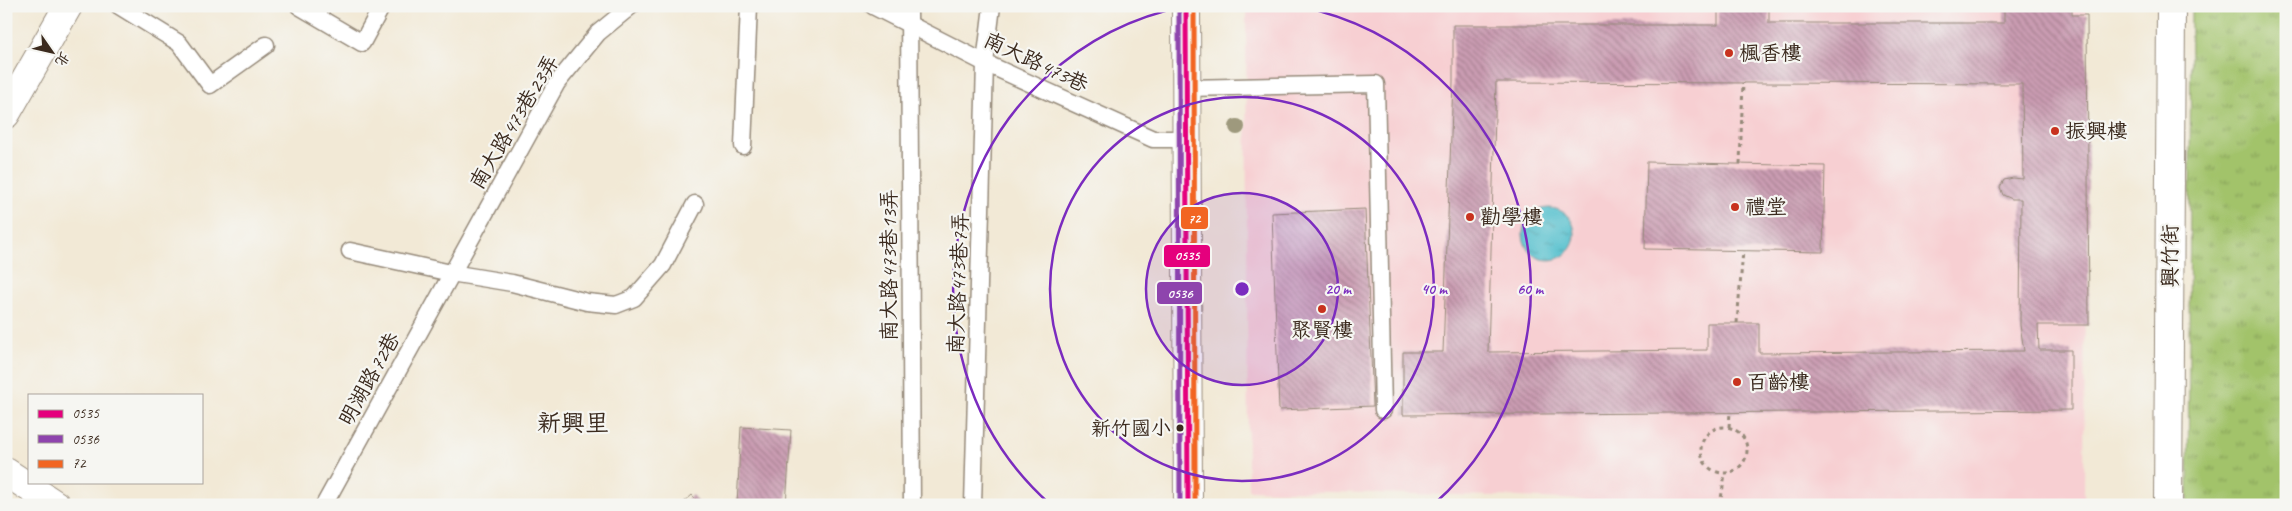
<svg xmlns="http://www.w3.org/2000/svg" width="2292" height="511" font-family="Caveat,'LXGW WenKai TC',sans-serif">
	<defs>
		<pattern id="grass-tufts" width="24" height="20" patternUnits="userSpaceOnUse" patternTransform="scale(1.25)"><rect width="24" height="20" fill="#a2c36b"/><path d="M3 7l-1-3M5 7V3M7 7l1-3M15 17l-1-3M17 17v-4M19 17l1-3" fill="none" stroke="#859f57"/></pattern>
		<pattern id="water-ripples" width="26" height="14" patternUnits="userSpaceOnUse" patternTransform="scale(1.25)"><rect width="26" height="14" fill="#53bfcd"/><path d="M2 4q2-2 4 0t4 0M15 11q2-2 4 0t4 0" fill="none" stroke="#469ba6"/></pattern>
		<pattern id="building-back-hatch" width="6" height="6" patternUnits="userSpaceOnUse" patternTransform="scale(1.25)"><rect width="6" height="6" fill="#ca9cb2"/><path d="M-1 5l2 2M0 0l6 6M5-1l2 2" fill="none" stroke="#a57f90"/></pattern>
	</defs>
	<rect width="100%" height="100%" fill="#f6f6f2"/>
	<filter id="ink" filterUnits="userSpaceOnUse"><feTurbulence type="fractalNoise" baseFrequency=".02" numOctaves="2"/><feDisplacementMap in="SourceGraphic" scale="10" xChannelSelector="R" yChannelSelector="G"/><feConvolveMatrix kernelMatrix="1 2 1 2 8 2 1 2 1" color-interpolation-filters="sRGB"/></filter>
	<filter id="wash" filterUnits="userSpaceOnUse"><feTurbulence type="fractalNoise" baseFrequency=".0096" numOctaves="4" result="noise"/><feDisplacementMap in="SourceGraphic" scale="20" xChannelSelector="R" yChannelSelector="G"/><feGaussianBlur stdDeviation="1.12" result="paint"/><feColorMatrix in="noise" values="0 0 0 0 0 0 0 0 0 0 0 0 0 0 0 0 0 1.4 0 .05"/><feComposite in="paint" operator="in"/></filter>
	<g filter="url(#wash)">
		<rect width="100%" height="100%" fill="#f2e9d6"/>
		<path fill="#f7cfd2" d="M1246 6H2086L2084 505H1693L1498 496 1248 490Z"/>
		<path fill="url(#grass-tufts)" stroke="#6e7644" d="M2191 6H2286V505H2188Z"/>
		<circle fill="url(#water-ripples)" stroke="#477476" cx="1549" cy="234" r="26"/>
		<g id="blocks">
			<g fill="url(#building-back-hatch)" fill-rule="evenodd">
				<path d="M2004 6H2072V15H2087L2089 325H2038L2039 350H2071V410L1403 415V352H1443L1453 82V25H1718V7H1769V23H2004ZM1496 82 2022 84 2023 179 2013 178 2004 180 2000 187 2003 195 2012 199H2021L2020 325 2024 351 1759 353V323H1707V350L1488 352Z"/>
				<path d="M1647 162 1825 166 1823 252 1645 249Z"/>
				<path d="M1365 209 1373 406 1279 410 1272 213Z"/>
				<path d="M741 427 791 430 786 505H737Z"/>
				<path d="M692 495 701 505H681Z"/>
			</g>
		</g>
	</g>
	<g filter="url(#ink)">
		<use href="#blocks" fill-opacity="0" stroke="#968a7a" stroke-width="1"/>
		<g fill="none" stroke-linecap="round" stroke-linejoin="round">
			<g stroke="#968a7a" stroke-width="19">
				<g id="lane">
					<path d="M119 6 179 43 210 85 266 45"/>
					<path d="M299 6 362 43 382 6"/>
					<path d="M873 6 985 63 1153 139H1187"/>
					<path d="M909 6 912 505"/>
					<path d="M1187 88 1376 84 1383 410"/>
					<path d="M743 146 749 6"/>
					<path d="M350 251 451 273 512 283 587 302 616 305 634 298 663 265 695 204"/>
					<path d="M324 505 557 83 598 33 631 6"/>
					<path d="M973 505 985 63 992 6"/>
				</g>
			</g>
			<g stroke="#968a7a" stroke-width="30">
				<g id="street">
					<path d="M6 472 56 505"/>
					<path d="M2168 505 2171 6"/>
				</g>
			</g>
			<g stroke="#968a7a" stroke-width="30">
				<g id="secondary">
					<path d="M1186 6 1188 505"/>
					<path d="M6 114 68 6"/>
				</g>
			</g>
			<g stroke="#968a7a" stroke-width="3" stroke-dasharray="4 4" stroke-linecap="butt">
				<path d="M1740 164 1743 83"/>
				<path d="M1737 323 1743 251"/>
				<circle cx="1724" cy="450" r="23"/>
				<path d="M1729 427 1730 412"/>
				<path d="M1720 505 1725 474"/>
			</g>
			<use href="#lane" stroke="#fff" stroke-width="16"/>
			<use href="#street" stroke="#fff" stroke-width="28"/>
			<use href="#secondary" stroke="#fff" stroke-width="28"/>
			<g stroke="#f6f6f2" stroke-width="9">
				<path id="bus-1" d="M1186 6 1188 505"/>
			</g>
			<g stroke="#f6f6f2" stroke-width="9">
				<path id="bus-2" d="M1179 6 1180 505"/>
			</g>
			<g stroke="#f6f6f2" stroke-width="9">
				<path id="bus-3" d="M1194 6 1195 505"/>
			</g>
			<use href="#bus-1" stroke="#e5007d" stroke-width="5"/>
			<use href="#bus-2" stroke="#8e44ad" stroke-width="5"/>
			<use href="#bus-3" stroke="#f26522" stroke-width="5"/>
		</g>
		<circle fill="#9e997d" cx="1237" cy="127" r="8"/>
	</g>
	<circle cx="1242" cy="289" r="96" fill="#7b2cbf" fill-opacity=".12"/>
	<g fill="none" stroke="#7b2cbf" stroke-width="2.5">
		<circle cx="1242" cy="289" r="96"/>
		<circle cx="1242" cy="289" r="192"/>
		<path d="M1051 505A288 288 0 0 1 1187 6M1297 6A288 288 0 0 1 1433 505"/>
	</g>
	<g fill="#c8321e" stroke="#f6f6f2" stroke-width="2">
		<circle cx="1729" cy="53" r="5"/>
		<circle cx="2055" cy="131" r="5"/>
		<circle cx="1735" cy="207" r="5"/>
		<circle cx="1470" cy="217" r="5"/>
		<circle cx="1322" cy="309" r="5"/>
		<circle cx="1737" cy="382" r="5"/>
	</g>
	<circle fill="#3b2a1e" stroke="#f6f6f2" stroke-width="2" cx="1180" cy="428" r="4.5"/>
	<g text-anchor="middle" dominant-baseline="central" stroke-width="4.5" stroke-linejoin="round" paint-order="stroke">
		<g font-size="20" fill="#3b2a1e" stroke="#f6f6f2" text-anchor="end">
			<text x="1171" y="428">新竹國小</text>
		</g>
		<g font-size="21" fill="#3b2a1e" stroke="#f6f6f2" text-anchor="start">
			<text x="1739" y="53">楓香樓</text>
			<text x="2065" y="131">振興樓</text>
			<text x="1745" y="207">禮堂</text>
			<text x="1480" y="217">勸學樓</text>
			<text x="1322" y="330" text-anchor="middle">聚賢樓</text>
			<text x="1747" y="382">百齡樓</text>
		</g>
		<g font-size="21" fill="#3b2a1e" stroke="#f6f6f2">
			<text transform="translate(1036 62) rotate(25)">南大路473巷</text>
			<text transform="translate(514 122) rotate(-59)">南大路473巷23弄</text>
			<text transform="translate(2170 256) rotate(-90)">興竹街</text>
			<text transform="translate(889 265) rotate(-90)">南大路473巷13弄</text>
			<text transform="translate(958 283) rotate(-88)">南大路473巷7弄</text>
			<text transform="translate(369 379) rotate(-61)">明湖路72巷</text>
		</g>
		<g font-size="24" fill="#3b2a1e" stroke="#f6f6f2">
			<text x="573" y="423">新興里</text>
		</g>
	</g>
	<circle cx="1242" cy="289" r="8" fill="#7b2cbf" stroke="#f6f6f2" stroke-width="2.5"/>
	<g font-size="15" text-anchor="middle" font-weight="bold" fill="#7b2cbf" stroke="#f6f6f2" stroke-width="4.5" stroke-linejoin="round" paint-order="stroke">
		<text x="1338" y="294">20 m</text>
		<text x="1434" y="294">40 m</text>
		<text x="1530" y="294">60 m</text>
	</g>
	<g stroke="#f6f6f2" stroke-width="2">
		<rect x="1180" y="206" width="29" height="24" rx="5" fill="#f26522"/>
		<rect x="1163" y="244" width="48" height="24" rx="5" fill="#e5007d"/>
		<rect x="1156" y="281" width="47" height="24" rx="5" fill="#8e44ad"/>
	</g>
	<g font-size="14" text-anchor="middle" font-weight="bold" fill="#fff">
		<text x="1194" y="223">72</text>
		<text x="1187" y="260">0535</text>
		<text x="1180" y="298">0536</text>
	</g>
	<rect width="2292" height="511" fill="none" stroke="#f6f6f2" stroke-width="25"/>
	<rect x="28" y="394" width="175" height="90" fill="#f6f6f2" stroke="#aba49d"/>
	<rect x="38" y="410" width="25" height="8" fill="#e5007d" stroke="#aba49d"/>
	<text x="72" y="418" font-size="15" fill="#3b2a1e">0535</text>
	<rect x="38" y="435" width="25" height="8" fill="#8e44ad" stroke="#aba49d"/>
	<text x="72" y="444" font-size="15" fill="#3b2a1e">0536</text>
	<rect x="38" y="460" width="25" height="8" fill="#f26522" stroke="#aba49d"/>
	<text x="72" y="468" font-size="15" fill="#3b2a1e">72</text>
	<g transform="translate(52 52) rotate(124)" stroke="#f6f6f2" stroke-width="4" paint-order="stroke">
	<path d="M0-4L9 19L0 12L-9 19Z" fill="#3b2a1e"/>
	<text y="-8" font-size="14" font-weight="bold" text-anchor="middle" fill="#3b2a1e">北</text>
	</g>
</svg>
